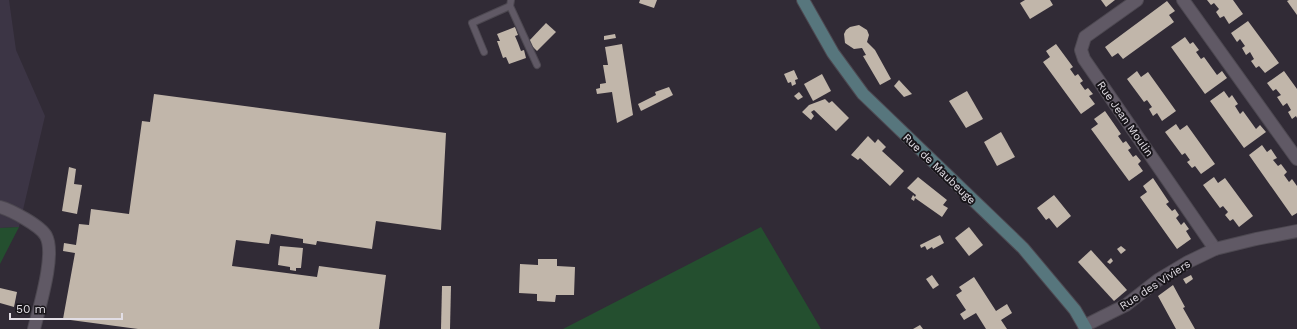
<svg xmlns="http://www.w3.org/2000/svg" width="1297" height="329" font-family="'Work Sans',sans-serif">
	<rect width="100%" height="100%" fill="#312b36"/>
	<path fill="#3c3545" d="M0 0H9L16 50 45 116 19 227 0 228Z"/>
	<g fill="#244f2f">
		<path d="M19 227 0 264V228Z"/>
		<path d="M761 227 821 329H563Z"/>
	</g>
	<g fill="#c1b6aa">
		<path d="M640 0H657L654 8 639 3Z"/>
		<path d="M1025 0H1050L1053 5 1030 19 1020 3Z"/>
		<path d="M1101 0H1115L1106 7Z"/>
		<path d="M1207 0H1233L1243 14 1229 24 1224 16 1220 18 1216 12 1219 9 1214 3 1211 5Z"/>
		<path d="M1289 0H1297V15L1287 1Z"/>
		<path d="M1167 1 1175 11 1169 15 1174 22 1123 59 1118 53 1112 57 1105 47Z"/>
		<path d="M1248 21 1279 63 1265 73 1259 66 1256 68 1251 61 1254 59 1250 52 1246 55 1242 48 1245 46 1240 39 1237 42 1231 33Z"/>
		<path d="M546 23 556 32 537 51 528 42Z"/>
		<path d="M859 25 867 30 869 35 867 42 875 50 891 79 880 85 863 56 866 55 862 48 854 49 845 43 844 34 846 30 850 27Z"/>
		<path d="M515 27 518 35 515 36 518 43 521 51 524 50 526 58 509 64 506 57 503 58 497 41H500L497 34Z"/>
		<path d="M615 34 616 38 604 40V36Z"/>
		<path d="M1185 37 1190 44 1193 42 1199 50 1196 52 1201 59 1204 57 1217 75 1222 71 1227 78 1205 94 1171 47Z"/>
		<path d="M622 44 633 115 617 123 612 92 597 94 596 89 600 88V84L606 83 603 65H608L605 47Z"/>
		<path d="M1056 44 1073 67 1070 69 1075 76 1078 74 1083 81 1080 83 1085 90 1088 88 1093 94 1089 96 1095 104 1081 114 1043 62 1050 57 1046 51Z"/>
		<path d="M794 70 798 79 795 80 796 84 792 86 791 82 788 83 784 74Z"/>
		<path d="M1137 71 1141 77 1148 72 1176 111 1162 121 1157 113 1153 116 1149 109 1152 107 1147 100 1144 102 1127 79Z"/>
		<path d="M1284 71 1297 89V118L1296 116 1292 119 1288 112 1291 110 1287 103 1283 106 1277 97 1281 95 1276 89 1273 91 1267 83Z"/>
		<path d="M822 74 831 91 813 101 804 84Z"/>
		<path d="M899 80 912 94 904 97 894 86Z"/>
		<path d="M669 87 673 95 641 111 638 104 656 95 655 92Z"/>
		<path d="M967 91 983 119 966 128 949 101Z"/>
		<path d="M1224 91 1229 98 1232 95 1238 104 1235 106 1240 114 1243 111 1256 129 1260 125 1266 132 1244 148 1210 101Z"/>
		<path d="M799 92 803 97 798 100 794 96Z"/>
		<path d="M154 94 446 133 441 230 376 221 372 249 317 241 316 245 303 243V239L271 234 269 244 236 240 232 266 317 277 319 266 386 275 379 329H138L63 319 75 253 63 251 64 243 76 245 79 224 89 225 91 209 129 214 142 121 150 122Z"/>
		<path d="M825 99 829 103 832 101 849 118 836 131 814 110 811 112 814 116 811 120 802 112 809 105Z"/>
		<path d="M1105 111 1121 134 1118 136 1123 143 1126 141 1131 148 1128 150 1133 157 1136 155 1141 161 1138 164 1143 171 1129 181 1091 129 1098 124 1094 119Z"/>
		<path d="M1176 124 1180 130 1187 125 1215 164 1201 174 1195 166 1192 168 1187 162 1190 160 1185 153 1182 155 1165 132Z"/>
		<path d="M1001 132 1015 157 997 166 984 142Z"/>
		<path d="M868 136 875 143 878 139 886 147 882 151 904 171 890 186 860 158 858 160 851 155Z"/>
		<path d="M1262 145 1267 152 1271 149 1277 158 1273 160 1278 166 1281 164 1287 172 1284 175 1289 182 1292 179 1297 186V213L1292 216 1249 155Z"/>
		<path d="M69 167 76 169 74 184 82 185 77 214 62 211Z"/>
		<path d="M918 177 947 200 943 205 948 208 942 217 915 198 914 201 911 199 913 195 915 197 916 195 907 188Z"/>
		<path d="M1214 177 1218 183 1225 178 1253 216 1239 227 1233 219 1230 221 1225 215 1228 212 1223 206 1220 208 1203 185Z"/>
		<path d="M1153 178 1169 202 1166 204 1172 211 1175 209 1179 215 1176 218 1181 225 1184 222 1189 229 1186 231 1191 239 1177 249 1140 197 1147 192 1143 186Z"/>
		<path d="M1054 195 1071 216 1057 228 1049 218 1046 220 1037 208Z"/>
		<path d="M969 227 983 245 969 256 955 238Z"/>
		<path d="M940 235 944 243 933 249 932 247 927 250 925 246 921 248 920 245Z"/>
		<path d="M280 246 303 248 301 268H296V271L290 270V267L278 265Z"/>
		<path d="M1121 246 1126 250 1121 254 1117 249Z"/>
		<path d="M1091 250 1127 290 1114 301 1078 262Z"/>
		<path d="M1111 258 1113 261 1110 264 1107 262Z"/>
		<path d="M538 259H557V266L575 267 574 295H556L555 302 537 301V294L519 293 520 264 538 265Z"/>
		<path d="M932 275 939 285 933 289 926 279Z"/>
		<path d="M1191 275 1193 279 1186 284 1183 279Z"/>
		<path d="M974 277 996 311 1007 304 1012 313 1001 320 1007 329H986L976 313 964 320 960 314 966 310 956 295 962 291 959 287Z"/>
		<path d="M1173 285 1185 307 1183 308 1195 329H1176L1158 296Z"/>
		<path d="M442 286H451L450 329H441Z"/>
		<path d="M0 288 17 292 14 307 0 303Z"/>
		<path d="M920 325 923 329H913Z"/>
	</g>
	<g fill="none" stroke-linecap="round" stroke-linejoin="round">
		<g stroke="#4d4851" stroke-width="8">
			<g id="lane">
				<path d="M511 0 510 6 537 65"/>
				<path d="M484 52 472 23 510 6"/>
			</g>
		</g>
		<g stroke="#4d4851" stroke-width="14">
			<g id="street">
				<path d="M1137 0 1085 37 1081 50 1084 59 1215 249"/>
				<path d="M1183 0 1297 159"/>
				<path d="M0 207C11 210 41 226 46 236 56 254 39 308 34 329"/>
				<path d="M1084 326 1126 305 1158 280 1188 262 1215 249 1256 239 1297 231"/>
			</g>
		</g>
		<g stroke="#4d4851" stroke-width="14">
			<path id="secondary" d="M803 0 833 53 863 94 1023 248 1075 310 1086 329"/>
		</g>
		<use href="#lane" stroke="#605965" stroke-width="6"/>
		<use href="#street" stroke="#605965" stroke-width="12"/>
		<use href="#secondary" stroke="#57767d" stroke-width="12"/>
	</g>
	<g text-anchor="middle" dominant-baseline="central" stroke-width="4" stroke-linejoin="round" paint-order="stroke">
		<g font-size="11" fill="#e2dee5" stroke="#18151a">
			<text transform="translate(1125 119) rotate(55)">Rue Jean Moulin</text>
			<text transform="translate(939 169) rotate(44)">Rue de Maubeuge</text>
			<text transform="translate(1155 285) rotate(-33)">Rue des Viviers</text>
		</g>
	</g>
	<path d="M10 313v6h112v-6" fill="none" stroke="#e2dee5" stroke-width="2"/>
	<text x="16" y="313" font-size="12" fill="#e2dee5" stroke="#18151a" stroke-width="3" paint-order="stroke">50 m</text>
</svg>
